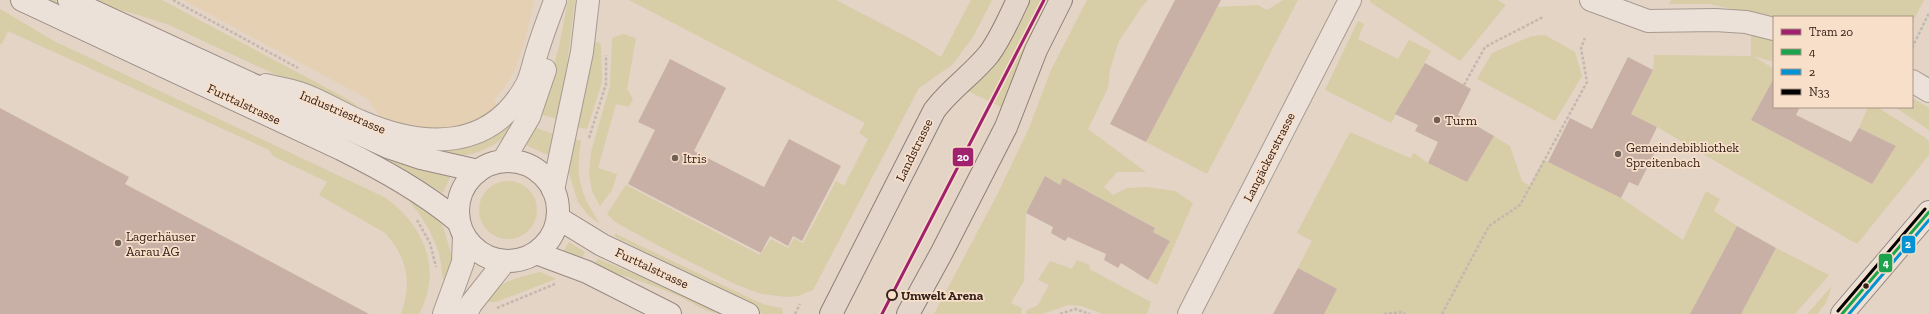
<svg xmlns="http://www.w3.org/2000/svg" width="1929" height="314" font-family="'Zilla Slab',serif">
	<rect width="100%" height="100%" fill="#e3d4c6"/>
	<path fill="#e5d0b4" d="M183 0H534L526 37 515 70 504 88 494 100 499 108 477 123 444 132 383 121 368 99Z"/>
	<g fill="#d7cda7">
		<path d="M49 0H55L377 149 451 175 443 193 386 158Z"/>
		<path d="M87 0H162L338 94 355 104 360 110 356 112 169 25C142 15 114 9 87 0Z"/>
		<path d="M568 0H575L566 73 558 119 539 114 559 47Z"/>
		<path d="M629 0H836L915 41 941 57 971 0H992L973 37 952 65 919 88 813 290 798 296 786 297 761 294 737 285 674 254 615 222 607 214 626 185 760 255 771 239 788 248 794 238 803 243 836 181 844 186 868 139 859 133 865 123Z"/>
		<path d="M1025 0H1052L1005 109 966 90Z"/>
		<path d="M1087 0H1148L1141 8 1119 41 1110 69 1108 88 1088 129 1146 172H1117L1104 187 1113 195 1127 188 1147 187 1175 191 1193 203 1157 285 1148 280 1170 241 1153 232 1155 228 1123 210 1120 216 1097 196 1063 178 1060 185 1045 176 1026 213 1024 281 1011 303 1022 308 1021 314H934L997 195 1029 128 1051 70Z"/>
		<path d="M1283 0H1298L1207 174 1146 142 1217 7 1258 5 1267 10Z"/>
		<path d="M1370 0H1497L1506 5 1460 61 1370 2Z"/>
		<path d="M1671 0H1924L1912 23V17L1774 18 1709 4H1669Z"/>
		<path d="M0 9 54 41 386 198C424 226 443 270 419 314H401C412 283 408 258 385 233L319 195 327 182 273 156 269 150 8 31 2 44H0Z"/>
		<path d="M1358 21 1364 24 1358 39 1398 59 1409 40 1431 51 1391 123 1325 90Z"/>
		<path d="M1751 31 1774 37V62L1753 56 1774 69V85L1771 83 1751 120 1872 184 1896 146 1859 128 1868 107H1877L1926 138 1929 142V155L1857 244 1657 127 1631 114 1653 70 1654 55 1751 56Z"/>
		<path d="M623 34 636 38 627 89 633 99 629 107 616 104 598 168 617 174 612 190 600 206 592 191 589 174 591 152 610 86 612 38Z"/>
		<path d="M1545 35 1575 52 1582 76 1555 121 1477 79 1492 53 1532 36Z"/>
		<path d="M597 42 600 43 601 46 602 82 587 129 575 127 589 74 594 43Z"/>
		<path d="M1912 98 1929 108V130L1895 107H1912Z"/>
		<path d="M512 118 519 122C505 141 479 156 455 156 445 156 434 152 424 150Z"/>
		<path d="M532 126 555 135 550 156 526 145Z"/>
		<path d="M1350 132 1410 158 1414 153 1428 163 1467 182 1494 136 1510 146 1522 181 1530 186 1543 160 1548 162 1621 198 1683 240 1706 191 1720 199 1714 211 1737 226 1690 314H1324L1298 268 1312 241 1297 233Z"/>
		<path d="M573 139 581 141C575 179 580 192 600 224L588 215 578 202 567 167Z"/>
		<circle cx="508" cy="210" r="29"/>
		<path d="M408 199 437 219 443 227 452 257V266L447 284 444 282C441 273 442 263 439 254 433 233 421 216 408 199Z"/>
		<path d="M616 234 756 301 766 305 782 308 783 314H762L747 302 737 296 617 238 614 235Z"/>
		<path d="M569 242 585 252 580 262 560 256Z"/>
		<path d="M1776 248 1829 275 1795 314H1741Z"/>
		<path d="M598 259 679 292 725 314C706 314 693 302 676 295 649 283 621 275 593 266Z"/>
		<path d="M1077 260 1090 265 1089 269 1151 302 1147 314H1103L1082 306 1068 305 1042 314H1026L1027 310 1038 305 1049 285 1038 280 1050 261 1072 269Z"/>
		<path d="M540 272 556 279 496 302H489L486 299C498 281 520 277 540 272Z"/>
		<path d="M1832 286 1826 303 1817 314H1807Z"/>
	</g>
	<g fill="#c8b0a7">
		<path d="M1175 0H1221L1146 142 1110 124Z"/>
		<path d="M1628 57 1653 70 1631 114 1657 127 1648 146 1656 150 1638 186 1629 182 1621 198 1548 162 1570 118 1592 129Z"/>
		<path d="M670 59 726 88 694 151 764 187 789 139 841 166 802 241 793 236 788 246 770 236 761 253 628 184 655 130 638 122Z"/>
		<path d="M1425 63 1471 89 1458 115 1494 136 1467 182 1428 163 1438 142 1415 131 1418 125 1395 114Z"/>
		<path d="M1774 78V107H1800L1796 115 1851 142 1859 128 1896 146 1872 184 1751 120Z"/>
		<path d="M0 108 129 177 125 184 369 314H0Z"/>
		<path d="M1045 176 1060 185 1063 178 1155 228 1153 232 1170 241 1148 280 1121 263 1118 268 1104 260 1106 254 1068 237 1065 241 1051 233 1053 227 1026 213Z"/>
		<path d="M1737 226 1776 248 1741 314H1690Z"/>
		<path d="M1298 268 1337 289 1324 314H1273Z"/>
	</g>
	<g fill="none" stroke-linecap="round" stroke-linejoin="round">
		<g stroke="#a79a90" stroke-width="24">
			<g id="street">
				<path d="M1591 0 1648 21 1715 20 1746 22 1774 29"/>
				<path d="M1912 81 1929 91"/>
				<path d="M266 85C277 88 288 89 299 93 321 100 341 114 362 122 423 148 491 152 527 84 532 74 534 60 538 49 543 33 549 17 555 1"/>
				<path d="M503 161 529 117 545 70"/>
				<path d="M553 190 582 52 588 0"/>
				<path d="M444 314 463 262 464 236"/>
				<path d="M466 314 471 304 505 261"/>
				<path d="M1189 314 1350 0"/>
			</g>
		</g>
		<g stroke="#978980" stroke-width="24">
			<g id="secondary">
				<path d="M22 0 341 149C383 170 423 192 459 222"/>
				<path d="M69 0 388 147 421 158 478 171"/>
				<circle cx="508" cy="211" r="50"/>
				<path d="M558 218 602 245 748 314"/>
				<path d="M536 253 587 272 670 314"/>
				<path d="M1842 314 1929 212"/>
			</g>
		</g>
		<g stroke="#8d7f77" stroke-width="24">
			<g id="primary">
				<path d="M831 314 934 111C949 90 972 75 989 54 1001 38 1009 18 1018 0"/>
				<path d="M908 314 942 252 1006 127 1036 50 1061 0"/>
			</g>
		</g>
		<g stroke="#c3b8b0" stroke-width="2.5" stroke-dasharray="3 2" stroke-linecap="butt">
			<path d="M173 0 298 68"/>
			<path d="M1912 48 1929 13"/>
			<path d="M1464 85 1485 47 1543 17"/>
			<path d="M589 138 606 84V55"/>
			<path d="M417 220 430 243 436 267"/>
			<path d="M497 308 555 284"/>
			<path d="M795 314 800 304"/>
			<path d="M1060 314 1075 309 1090 314"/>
			<path d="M1384 314 1402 312 1405 314"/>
			<path d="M1442 314 1489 226 1520 205 1587 82 1581 48 1585 38"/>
		</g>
		<use href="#street" stroke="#ebe1d8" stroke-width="22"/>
		<use href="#secondary" stroke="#ebe1d8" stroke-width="22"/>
		<use href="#primary" stroke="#e3d5c9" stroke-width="22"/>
		<g stroke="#f7dfc9" stroke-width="6">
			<path id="bus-1" d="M1842 314 1929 212"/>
		</g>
		<g stroke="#f7dfc9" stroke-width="6">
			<path id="bus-2" d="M1849 314 1929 220"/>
		</g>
		<g stroke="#f7dfc9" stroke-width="6">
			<path id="bus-3" d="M1838 311 1925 209"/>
		</g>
		<use href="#bus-1" stroke="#1ba34d" stroke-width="3"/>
		<use href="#bus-2" stroke="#0393d5" stroke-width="3"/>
		<use href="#bus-3" stroke="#000" stroke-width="3"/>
		<g stroke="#f7dfc9" stroke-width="6">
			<path id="tram-1" d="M882 314 1044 0"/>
		</g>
		<use href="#tram-1" stroke="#a0216e" stroke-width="3"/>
	</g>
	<g fill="#725f56" stroke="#f7dfc9" stroke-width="1.5">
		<circle cx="1437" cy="120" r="4"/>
		<circle cx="1618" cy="154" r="4"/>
		<circle cx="675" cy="158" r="4"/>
		<circle cx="118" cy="243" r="4"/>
	</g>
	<circle fill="#352019" stroke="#f7dfc9" stroke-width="1.5" cx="1866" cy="286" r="3.5"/>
	<circle fill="#f7dfc9" stroke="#352019" stroke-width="2" cx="892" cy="295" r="5"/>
	<g text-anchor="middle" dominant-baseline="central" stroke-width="3.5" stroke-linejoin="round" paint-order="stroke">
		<g font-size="13" fill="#352019" stroke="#f7dfc9">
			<text transform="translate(244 104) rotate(25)">Furttalstrasse</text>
			<text transform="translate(343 112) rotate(23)">Industriestrasse</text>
			<text transform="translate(914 150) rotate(-64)">Landstrasse</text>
			<text transform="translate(1269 157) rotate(-63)">Langäckerstrasse</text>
			<text transform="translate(652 268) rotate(25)">Furttalstrasse</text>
		</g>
		<g font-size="13" fill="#352019" stroke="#f7dfc9" text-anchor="start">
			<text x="1445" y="120">Turm</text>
			<text x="1626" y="147">Gemeindebibliothek<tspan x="1626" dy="15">Spreitenbach</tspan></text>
			<text x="683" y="158">Itris</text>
			<text x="126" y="236">Lagerhäuser<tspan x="126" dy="15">Aarau AG</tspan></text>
		</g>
		<g font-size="13" font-weight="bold" fill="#352019" stroke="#f7dfc9" text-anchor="start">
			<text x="901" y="295">Umwelt Arena</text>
		</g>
	</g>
	<g stroke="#f7dfc9" stroke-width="1.5">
		<rect x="952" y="147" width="22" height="20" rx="4" fill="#a0216e"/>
		<rect x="1901" y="235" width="15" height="19" rx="4" fill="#0393d5"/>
		<rect x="1878" y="253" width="15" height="20" rx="4" fill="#1ba34d"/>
	</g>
	<g font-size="11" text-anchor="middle" font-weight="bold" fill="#fff">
		<text x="963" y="161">20</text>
		<text x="1908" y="248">2</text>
		<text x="1886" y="267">4</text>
	</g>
	<rect x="1773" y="16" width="140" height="92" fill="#f7dfc9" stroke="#a99383"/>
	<rect x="1781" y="29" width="20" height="6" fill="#a0216e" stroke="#a99383"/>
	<text x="1809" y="36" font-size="12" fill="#352019">Tram 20</text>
	<rect x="1781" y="49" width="20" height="6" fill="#1ba34d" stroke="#a99383"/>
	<text x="1809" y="56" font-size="12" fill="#352019">4</text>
	<rect x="1781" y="69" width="20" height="6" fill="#0393d5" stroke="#a99383"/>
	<text x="1809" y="76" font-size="12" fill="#352019">2</text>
	<rect x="1781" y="89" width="20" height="6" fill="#000000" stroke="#a99383"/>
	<text x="1809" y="96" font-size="12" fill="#352019">N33</text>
</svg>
